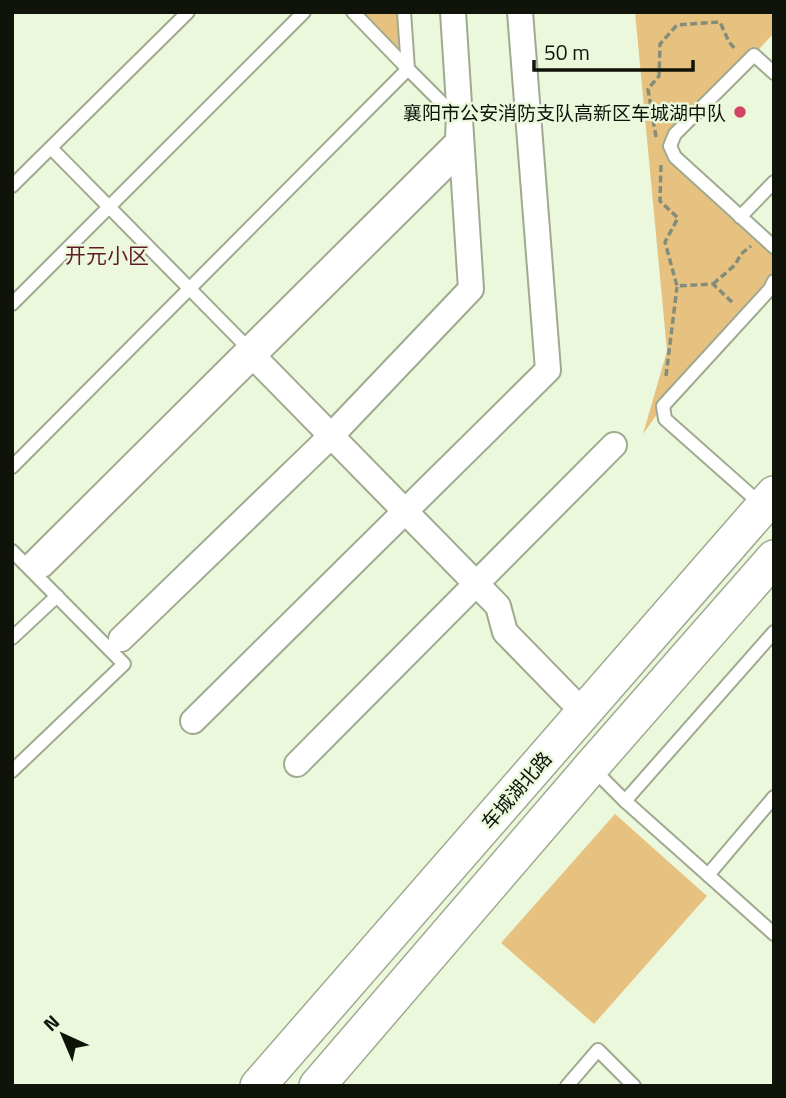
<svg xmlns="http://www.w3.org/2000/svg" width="786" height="1098" font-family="'Titillium Web','Noto Sans SC',sans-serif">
	<rect width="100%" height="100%" fill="#ebf8dc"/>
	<g fill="#e7c180">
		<path d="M353 12H404L408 69Z"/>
		<path d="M635 12H774V33L670 146 774 247V281L663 406 643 434 667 351Z"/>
		<path d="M615 814 707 896 594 1024 501 943Z"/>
	</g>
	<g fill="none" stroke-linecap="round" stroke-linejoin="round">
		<g stroke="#9faa90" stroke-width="16">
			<g id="service">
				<path d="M774 73 754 55 675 134 670 146 675 157 774 247"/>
				<path d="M51 148 245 345"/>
				<path d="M12 186 188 12"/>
				<path d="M740 217 774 182"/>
				<path d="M12 304 304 12"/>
				<path d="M12 467 408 69 353 12"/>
				<path d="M763 506 665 419 663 406 770 289 774 281"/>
				<path d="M12 551 124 664 12 771"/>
				<path d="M25 564 452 139 453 114 408 69 404 12"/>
				<path d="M12 638 57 596"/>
				<path d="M593 769 625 801 774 632"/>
				<path d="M774 797 708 875 774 934"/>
				<path d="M625 801 708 875"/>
				<path d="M567 1086 598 1050 634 1086"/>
			</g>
		</g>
		<g stroke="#9faa90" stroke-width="28">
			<g id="minor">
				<path d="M252 355 498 606 505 632 583 712"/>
				<path d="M42 565 458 153"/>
				<path d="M121 639 331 436 471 289 453 12"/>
				<path d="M193 721 548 370 520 12"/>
				<path d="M297 764 614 445"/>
			</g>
		</g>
		<g stroke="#9faa90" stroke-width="38">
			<g id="secondary">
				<path d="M258 1086 774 494"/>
				<path d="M317 1086 591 767 774 558"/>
			</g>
		</g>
		<g stroke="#848d7a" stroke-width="3.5" stroke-dasharray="7 3.5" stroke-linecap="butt">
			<path d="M656 137 648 89 659 76 660 44 677 25 720 22 729 42 736 50"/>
			<path d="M661 165 660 201 678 218 665 242 677 286 713 284 734 304"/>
			<path d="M713 284 735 265 741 254 751 246"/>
			<path d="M666 376 677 287"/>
		</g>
		<use href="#service" stroke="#fff" stroke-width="12"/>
		<use href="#minor" stroke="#fff" stroke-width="24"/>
		<use href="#secondary" stroke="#fff" stroke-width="35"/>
	</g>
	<circle fill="#d44465" stroke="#ebf8dc" stroke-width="2.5" cx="740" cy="112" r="7"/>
	<g text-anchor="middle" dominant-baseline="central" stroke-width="5" stroke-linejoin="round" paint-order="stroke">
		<g font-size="19" fill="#0f130a" stroke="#ebf8dc" text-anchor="end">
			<text x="726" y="112">襄阳市公安消防支队高新区车城湖中队</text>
		</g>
		<g font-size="19" fill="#0f130a" stroke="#ebf8dc">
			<text transform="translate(516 790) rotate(-49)">车城湖北路</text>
		</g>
		<g font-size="21" fill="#601b2b" stroke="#ebf8dc">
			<text x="107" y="255">开元小区</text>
		</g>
	</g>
	<rect width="786" height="1098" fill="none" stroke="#0f130a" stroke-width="28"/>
	<g transform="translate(63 1035) rotate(316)" stroke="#ebf8dc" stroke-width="5" paint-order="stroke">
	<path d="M0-5L12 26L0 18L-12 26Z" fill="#0f130a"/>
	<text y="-10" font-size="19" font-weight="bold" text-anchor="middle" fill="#0f130a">N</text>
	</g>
	<path d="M534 60v10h159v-10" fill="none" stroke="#0f130a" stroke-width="3.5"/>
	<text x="544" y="60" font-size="21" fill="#0f130a" stroke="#ebf8dc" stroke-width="5" paint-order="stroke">50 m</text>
</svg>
